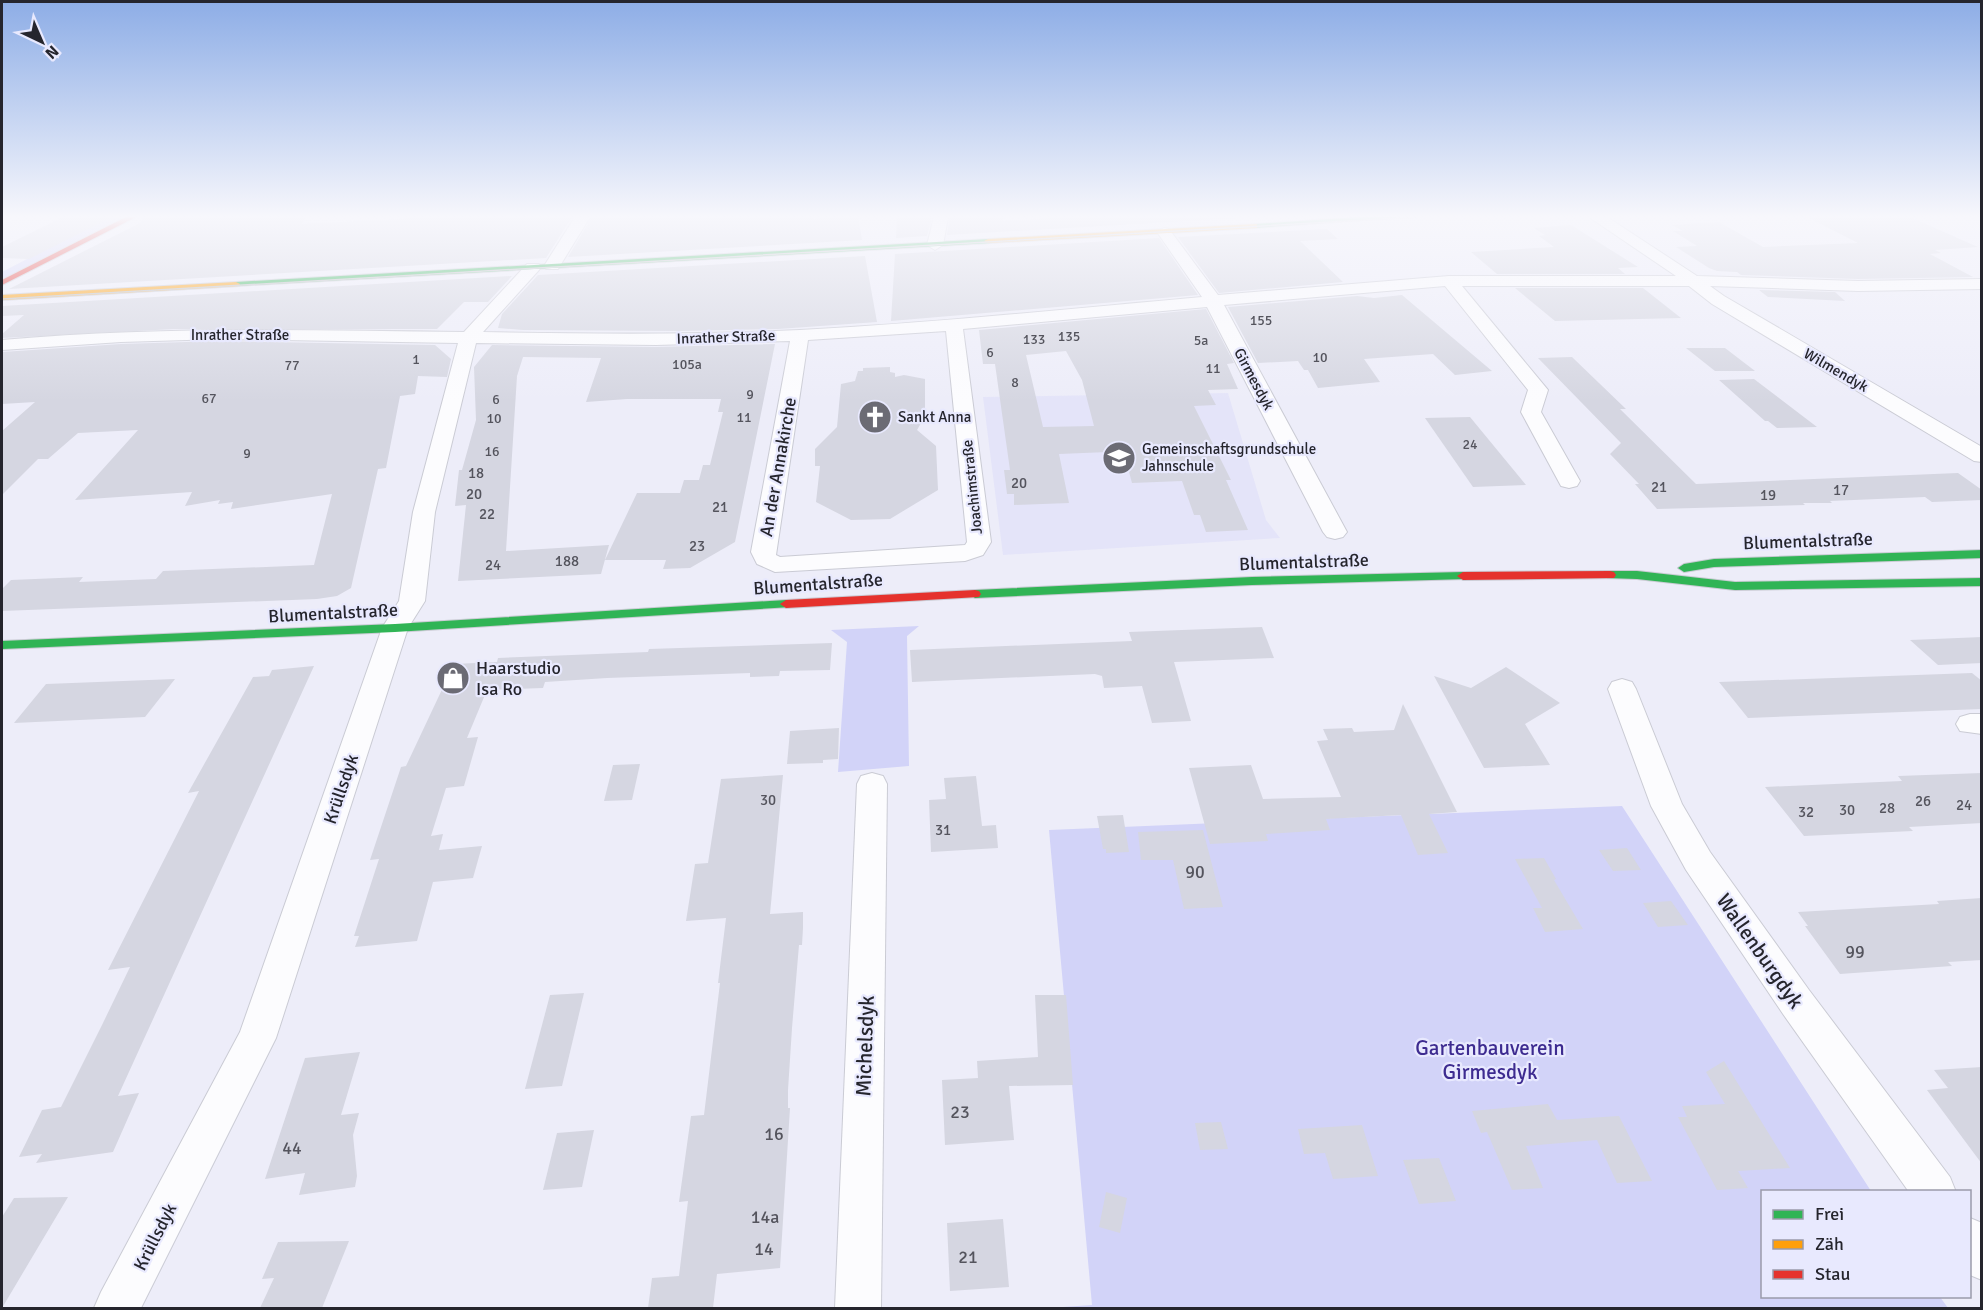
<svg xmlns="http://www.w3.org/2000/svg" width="1983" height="1310" font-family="Signika,sans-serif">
	<rect width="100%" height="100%" fill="#ededf9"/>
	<path fill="#e4e4f9" d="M1228 393 1266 520 1280 538 1003 555 983 397Z"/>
	<g fill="#d2d3f8">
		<path d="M108 217H125L2 280V272Z"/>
		<path d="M919 626 907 636 909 766 838 772 847 642 831 630Z"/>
		<path d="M1622 806 1871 1191 1762 1192V1296L1940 1297 1948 1308H1048L1092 1305 1049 830Z"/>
	</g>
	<g fill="#d5d6e1" fill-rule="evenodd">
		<path d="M63 217H112L29 259 2 258V247Z"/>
		<path d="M144 217H307L301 224 437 217H572L546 258 9 289 140 223Z"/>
		<path d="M592 217H813V219L858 217 862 240 568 257Z"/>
		<path d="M897 217H932L927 236 896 238Z"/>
		<path d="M950 217H1002L1004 221 1074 217H1254L947 235Z"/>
		<path d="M1807 217H1910L1978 247 1935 250 1941 253 1930 254 1973 277 1858 279 1741 275 1737 272 1717 271 1709 268 1676 247 1697 246 1673 231H1683L1672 225 1719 222 1763 247 1858 243Z"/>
		<path d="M1571 225 1638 267 1618 268 1625 274H1497L1471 252 1554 247 1539 236 1545 235 1534 228Z"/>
		<path d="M1327 229 1338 239 1300 241 1343 282 1219 293 1178 237Z"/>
		<path d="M1159 238 1198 295 891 321 895 254Z"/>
		<path d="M865 256 877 322 778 329 681 331 523 330 498 328 502 314 538 275Z"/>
		<path d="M512 276 488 302H464L437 329H175L2 338V334L24 315 2 316V306Z"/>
		<path d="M1515 288H1643L1681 318 1555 321Z"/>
		<path d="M1759 290 1835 292 1845 301 1768 297Z"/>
		<path d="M1402 295 1492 371 1455 375 1433 354 1364 359 1380 382 1318 388 1308 370H1304L1298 361 1258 363 1228 307 1357 296 1374 298Z"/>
		<path d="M1206 309 1234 363 1227 364 1238 389 1208 390 1216 405 1194 406 1231 480H1226L1248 530 1206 532 1200 515H1194L1182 481 1132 483 1125 457H1109L1108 452 1059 454 1069 503 1014 505V494H1007L1004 470H1010L995 364H983L979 330ZM1066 351 1082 380 1094 426 1043 427 1026 355Z"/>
		<path d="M219 341 435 345 451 359 447 377 418 376 415 394 400 396 386 468 378 469 351 588 337 596 317 599 2 611V589L11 580 83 577 79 582 156 579 163 571 314 565 332 494 231 509 233 502 218 504 220 500 185 506 192 492 75 500 138 430 78 433 48 459H38L2 495V431L35 402 2 404V352L121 344Z"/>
		<path d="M775 344 735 542 690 568 663 569 666 560H605L637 493H680L684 480H699L703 465H710L723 412H718L721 399H627L586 402 601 358 523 357 517 376 506 551 609 545 601 574 458 581 466 505 455 506 459 470H462L476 420 474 367 492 345 656 347Z"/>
		<path d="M1686 348H1725L1755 371H1715Z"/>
		<path d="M1572 357 1626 409H1620L1696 484 1958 473 1982 490V500L1932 502 1925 497 1830 501 1832 503H1803L1805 505 1657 509 1635 484H1639L1610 454 1621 443 1538 358Z"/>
		<path d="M890 367V372L895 373V377L904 375 925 379V416L917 430 936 446 938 490 890 519 851 520 816 502 820 466H815V449L837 427 841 384 855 381 858 371H863V368Z"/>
		<path d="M1754 379 1817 427 1777 428 1768 421H1765L1719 380Z"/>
		<path d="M1470 417 1526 485 1473 487 1425 418Z"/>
		<path d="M1262 627 1274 658 1174 662 1191 721 1152 723 1142 686 1104 688 1102 676 1095 674 912 682 910 650 1132 641 1129 632Z"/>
		<path d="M1982 637V663L1938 665 1910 640Z"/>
		<path d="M832 643 830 670 780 671 779 676 750 677V673L607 678 545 682 543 688 487 690 467 738 478 737 464 786 446 788 431 836 443 834 439 850 482 846 473 878 433 882 417 941 355 947 359 936H354L379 859 370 860 401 767 406 766 454 664 497 662 498 658 648 652 649 649Z"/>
		<path d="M314 666 118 1096 139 1093 113 1152 36 1163 42 1154 19 1157 42 1110 61 1107 102 1025 130 967 108 970 199 791 188 793 253 677 269 676 272 670Z"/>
		<path d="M1506 667 1560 703 1525 724 1550 765 1484 768 1434 676 1471 688Z"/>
		<path d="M1972 673 1982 681V709L1748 718 1719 682Z"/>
		<path d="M175 679 145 717 14 723 46 684Z"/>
		<path d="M1403 704 1457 812 1429 814 1448 853 1418 855 1401 815 1326 819 1330 830 1266 834 1268 841 1210 844 1189 768 1251 765 1263 799 1341 797 1317 741 1328 740 1323 729 1352 728 1354 732 1394 730Z"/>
		<path d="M839 728 838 759 823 760V763L787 764 790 731Z"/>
		<path d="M640 764 632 800 604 801 613 765Z"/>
		<path d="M1982 773V823L1909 827 1913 831 1804 836 1765 787 1902 781 1898 776Z"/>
		<path d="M783 775 770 914 803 912V928L802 945H799L792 1028 788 1090V1108H790L780 1268 717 1274 713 1308H648L652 1278 679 1276 688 1201 679 1202 691 1116 704 1115 720 983H718L726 918 686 921 695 864 708 863 721 779Z"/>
		<path d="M976 776 982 826 996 825 998 848 931 852 929 800 946 799 944 778Z"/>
		<path d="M1123 815 1129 852 1106 853V849H1103L1097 816Z"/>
		<path d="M1203 830 1223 907 1184 909 1173 860H1141L1138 832Z"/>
		<path d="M1627 848 1641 870 1613 871 1599 850Z"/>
		<path d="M1544 858 1556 879 1554 880 1583 929 1545 932 1533 908H1542L1515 859Z"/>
		<path d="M1982 898V960L1948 962 1952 966 1840 974 1805 926H1808L1798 912 1939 904 1937 901Z"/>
		<path d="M1671 901 1688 925 1658 927 1643 903Z"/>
		<path d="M584 993 562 1086 525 1089 550 995Z"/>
		<path d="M1035 995H1066L1073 1085 1009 1086 1014 1140 945 1145 942 1080 978 1078 977 1061 1038 1057Z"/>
		<path d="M360 1052 341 1115 359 1113 353 1135 357 1176 355 1187 299 1195 305 1173 265 1179 305 1058Z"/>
		<path d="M1724 1061 1790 1168 1738 1171 1748 1188 1717 1190 1678 1117H1687L1682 1106 1725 1104 1706 1072Z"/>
		<path d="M1982 1067V1164L1927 1090 1948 1088 1934 1070Z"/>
		<path d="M1548 1104 1557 1120 1619 1116 1652 1181 1617 1183 1597 1140 1526 1146 1543 1188 1512 1190 1487 1132 1481 1133 1472 1111Z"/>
		<path d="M1221 1122 1228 1149 1200 1150 1195 1123Z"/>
		<path d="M1362 1125 1378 1176 1333 1179 1325 1153 1304 1154 1298 1129Z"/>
		<path d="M594 1130 582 1187 543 1190 557 1133Z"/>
		<path d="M1439 1158 1456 1201 1419 1204 1403 1160Z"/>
		<path d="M1106 1192 1127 1198 1120 1233 1099 1227Z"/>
		<path d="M68 1197 43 1239 2 1308V1217L14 1198Z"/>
		<path d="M1003 1219 1009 1287 950 1291 947 1223Z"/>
		<path d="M349 1241 322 1308H260L274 1278 262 1279 278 1242Z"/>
	</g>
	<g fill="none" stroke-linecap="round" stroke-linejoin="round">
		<g stroke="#cacbd4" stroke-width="2">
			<g id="street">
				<path d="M575 217H590L558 269H546L544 266Z"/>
				<path d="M934 217H948L943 245 935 250 927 245Z"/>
				<path d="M1589 217H1607L1697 276 1858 281 1982 279V289L1858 291 1710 286 1724 296 1982 447V462L1974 461 1712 304 1689 286H1462L1548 390 1541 412 1580 481 1577 486 1569 488 1561 486 1521 412 1528 390 1445 286 1224 305 1347 532 1343 537 1335 539 1327 537 1323 532 1207 307 963 329 991 542 983 555 965 561 775 572 757 564 751 552 790 341 656 345 476 343 435 512 425 601 408 628 276 1038 141 1308H94L101 1292 240 1032 382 628 399 601 413 512 458 343 219 339 121 342 2 350V340C156 326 309 330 464 332L527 264H539L541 267 539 270 483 332C589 334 694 335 800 330 934 323 1068 309 1202 297L1157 232 1164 228 1169 229 1218 295 1449 276H1676ZM946 331 967 542 965 545 780 557 776 555 808 340Z"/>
				<path d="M1622 679 1632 682 1636 689 1682 804 1710 852 1809 990 1950 1177 1956 1192H1909L1783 1014 1686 870 1651 806 1608 689 1612 682Z"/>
				<path d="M1970 714H1982V734L1960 731 1956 724 1960 717Z"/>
				<path d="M872 773 883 776 887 784 881 1308H835L857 784 861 776Z"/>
				<path d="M1970 1218 1982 1223V1280L1970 1275Z"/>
			</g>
		</g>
		<g stroke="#cacbd4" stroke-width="2">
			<g id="fast">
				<path d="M1358 217H1405L1254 228 1250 226 1254 224Z"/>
				<path d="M988 239 992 241 991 243 236 286 232 284 236 282Z"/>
				<path d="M1982 550V558L1714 567 1684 572 1678 568 1684 564 1714 559Z"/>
				<path d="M1610 571H1637L1735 582 1982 578V586L1735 590 1637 579 1606 578 1604 575 1606 572Z"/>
				<path d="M1463 572 1467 573 1469 576 1467 579 1252 585 975 598 969 594 975 590 1252 577Z"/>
				<path d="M786 600 791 601 792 604 791 607 395 632 2 649V641L395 624Z"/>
			</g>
		</g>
		<g stroke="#cacbd4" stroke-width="2">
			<g id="slow">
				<path d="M1254 224H1257V228L988 243 984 241 988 239Z"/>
				<path d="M236 282 240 284 239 286 2 300V295Z"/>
			</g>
		</g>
		<g stroke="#cacbd4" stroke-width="2">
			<g id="jam">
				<path d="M126 217H136L2 285V280Z"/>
				<path d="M1610 571 1614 572 1616 575 1614 578 1463 580 1457 576 1463 572Z"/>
				<path d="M975 590 979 591 981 594 979 597 786 608 780 604 786 600Z"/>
			</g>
		</g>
		<use href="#street" fill="#fcfcfe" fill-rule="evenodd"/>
		<use href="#fast" fill="#30b455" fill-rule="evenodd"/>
		<use href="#slow" fill="#ff9f0a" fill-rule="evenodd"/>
		<use href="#jam" fill="#e5322d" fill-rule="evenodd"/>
		<path stroke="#bdbdc1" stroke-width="1.5" d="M2 299 1419 217"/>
	</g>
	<linearGradient id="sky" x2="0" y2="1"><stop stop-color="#8dade6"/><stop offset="0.54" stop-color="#f7f7fc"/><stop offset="1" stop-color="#f7f7fc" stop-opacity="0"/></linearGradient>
	<rect width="1983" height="401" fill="url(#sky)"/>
	<defs>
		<g id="church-disc" transform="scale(1.725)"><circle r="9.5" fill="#6b6b74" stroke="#e8e9fe"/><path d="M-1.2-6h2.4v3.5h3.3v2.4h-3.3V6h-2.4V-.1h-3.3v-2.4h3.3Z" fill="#fff"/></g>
		<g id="school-disc" transform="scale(1.725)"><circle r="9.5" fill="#6b6b74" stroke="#e8e9fe"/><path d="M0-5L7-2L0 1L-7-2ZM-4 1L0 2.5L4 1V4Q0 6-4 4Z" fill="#fff"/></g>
		<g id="shop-disc" transform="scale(1.725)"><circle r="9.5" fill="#6b6b74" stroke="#e8e9fe"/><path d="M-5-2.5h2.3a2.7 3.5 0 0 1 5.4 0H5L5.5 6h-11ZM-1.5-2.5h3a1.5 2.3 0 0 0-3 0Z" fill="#fff"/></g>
	</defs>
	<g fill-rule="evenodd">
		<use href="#church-disc" x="875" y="417"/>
		<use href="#school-disc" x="1119" y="458"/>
		<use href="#shop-disc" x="453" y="678"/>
	</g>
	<g text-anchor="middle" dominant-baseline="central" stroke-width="4.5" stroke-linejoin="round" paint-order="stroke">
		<g font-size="14" fill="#54545d">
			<text x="1261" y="320">155</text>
			<text x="1069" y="336">135</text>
			<text x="1034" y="339">133</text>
			<text x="1201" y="340">5a</text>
			<text x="990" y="352">6</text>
			<text x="1320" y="357">10</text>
			<text x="416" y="359">1</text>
			<text x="687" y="364">105a</text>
			<text x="292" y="365">77</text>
			<text x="1213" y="368">11</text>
			<text x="1015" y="382">8</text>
			<text x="750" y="394">9</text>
			<text x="209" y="398">67</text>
			<text x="496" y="399">6</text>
			<text x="744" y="417">11</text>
			<text x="494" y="418">10</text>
			<text x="1470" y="444">24</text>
			<text x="492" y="451">16</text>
			<text x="247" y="453">9</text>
		</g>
		<g font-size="15" fill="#25252d" stroke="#e8e9fe">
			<text x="240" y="335">Inrather Straße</text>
			<text transform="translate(726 337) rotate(-2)">Inrather Straße</text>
			<text transform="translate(1836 370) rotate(30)">Wilmendyk</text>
			<text transform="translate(1254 379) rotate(62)">Girmesdyk</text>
			<text transform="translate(972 487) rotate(-96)">Joachimstraße</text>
		</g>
		<g font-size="15" fill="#25252d" stroke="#e8e9fe" text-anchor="start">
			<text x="898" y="417">Sankt Anna</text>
			<text x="1142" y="449">Gemeinschaftsgrundschule<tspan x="1142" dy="17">Jahnschule</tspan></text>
		</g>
		<g font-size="15" fill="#54545d">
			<text x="476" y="473">18</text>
			<text x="1019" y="483">20</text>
			<text x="1659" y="487">21</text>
			<text x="1841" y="490">17</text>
			<text x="474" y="494">20</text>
			<text x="1768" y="495">19</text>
			<text x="720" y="507">21</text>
			<text x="487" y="514">22</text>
			<text x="697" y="546">23</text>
			<text x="567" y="561">188</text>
			<text x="493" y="565">24</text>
			<text x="768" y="800">30</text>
			<text x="1923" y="801">26</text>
			<text x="1964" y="805">24</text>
			<text x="1887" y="808">28</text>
			<text x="1847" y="810">30</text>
			<text x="1806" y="812">32</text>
			<text x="943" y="830">31</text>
		</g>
		<g font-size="18" fill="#25252d" stroke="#e8e9fe">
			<text transform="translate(778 467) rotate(-80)">An der Annakirche</text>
			<text transform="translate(1808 541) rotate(-2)">Blumentalstraße</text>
			<text transform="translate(1304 562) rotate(-2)">Blumentalstraße</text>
			<text transform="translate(818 584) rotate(-4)">Blumentalstraße</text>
			<text transform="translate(333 613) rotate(-3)">Blumentalstraße</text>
			<text transform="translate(341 789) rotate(-71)">Krüllsdyk</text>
			<text transform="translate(155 1237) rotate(-63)">Krüllsdyk</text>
		</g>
		<g font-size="18" fill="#25252d" stroke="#e8e9fe" text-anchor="start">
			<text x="476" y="668">Haarstudio<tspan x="476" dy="21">Isa Ro</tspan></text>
		</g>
		<g font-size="18" fill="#54545d">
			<text x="1195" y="872">90</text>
			<text x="1855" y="952">99</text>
			<text x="960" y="1112">23</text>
			<text x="774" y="1134">16</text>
			<text x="292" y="1148">44</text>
			<text x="765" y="1217">14a</text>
			<text x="764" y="1249">14</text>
			<text x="968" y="1257">21</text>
		</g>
		<g font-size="21" fill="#25252d" stroke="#e8e9fe">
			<text transform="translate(1760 951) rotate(55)">Wallenburgdyk</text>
			<text transform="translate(865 1046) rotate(-88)">Michelsdyk</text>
		</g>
		<g font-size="21" fill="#3d2b90" stroke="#e8e9fe">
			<text x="1490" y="1048">Gartenbauverein<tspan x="1490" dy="24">Girmesdyk</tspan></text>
		</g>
	</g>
	<rect width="1983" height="1310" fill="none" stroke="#25252d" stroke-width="6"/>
	<rect x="1761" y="1190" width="210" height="108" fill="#e8e9fe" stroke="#9a9baa" stroke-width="1.5"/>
	<rect x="1773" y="1210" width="30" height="9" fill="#30b455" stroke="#9a9baa" stroke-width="1.5"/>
	<text x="1815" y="1220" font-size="18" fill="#25252d">Frei</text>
	<rect x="1773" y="1240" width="30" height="9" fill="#ff9f0a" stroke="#9a9baa" stroke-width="1.5"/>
	<text x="1815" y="1250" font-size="18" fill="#25252d">Zäh</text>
	<rect x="1773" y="1270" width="30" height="9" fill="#e5322d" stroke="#9a9baa" stroke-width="1.5"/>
	<text x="1815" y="1280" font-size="18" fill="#25252d">Stau</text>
	<g transform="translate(42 42) rotate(136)" stroke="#e8e9fe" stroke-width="4.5" paint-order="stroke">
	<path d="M0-4.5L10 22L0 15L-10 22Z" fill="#25252d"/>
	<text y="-9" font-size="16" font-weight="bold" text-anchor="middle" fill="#25252d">N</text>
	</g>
</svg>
